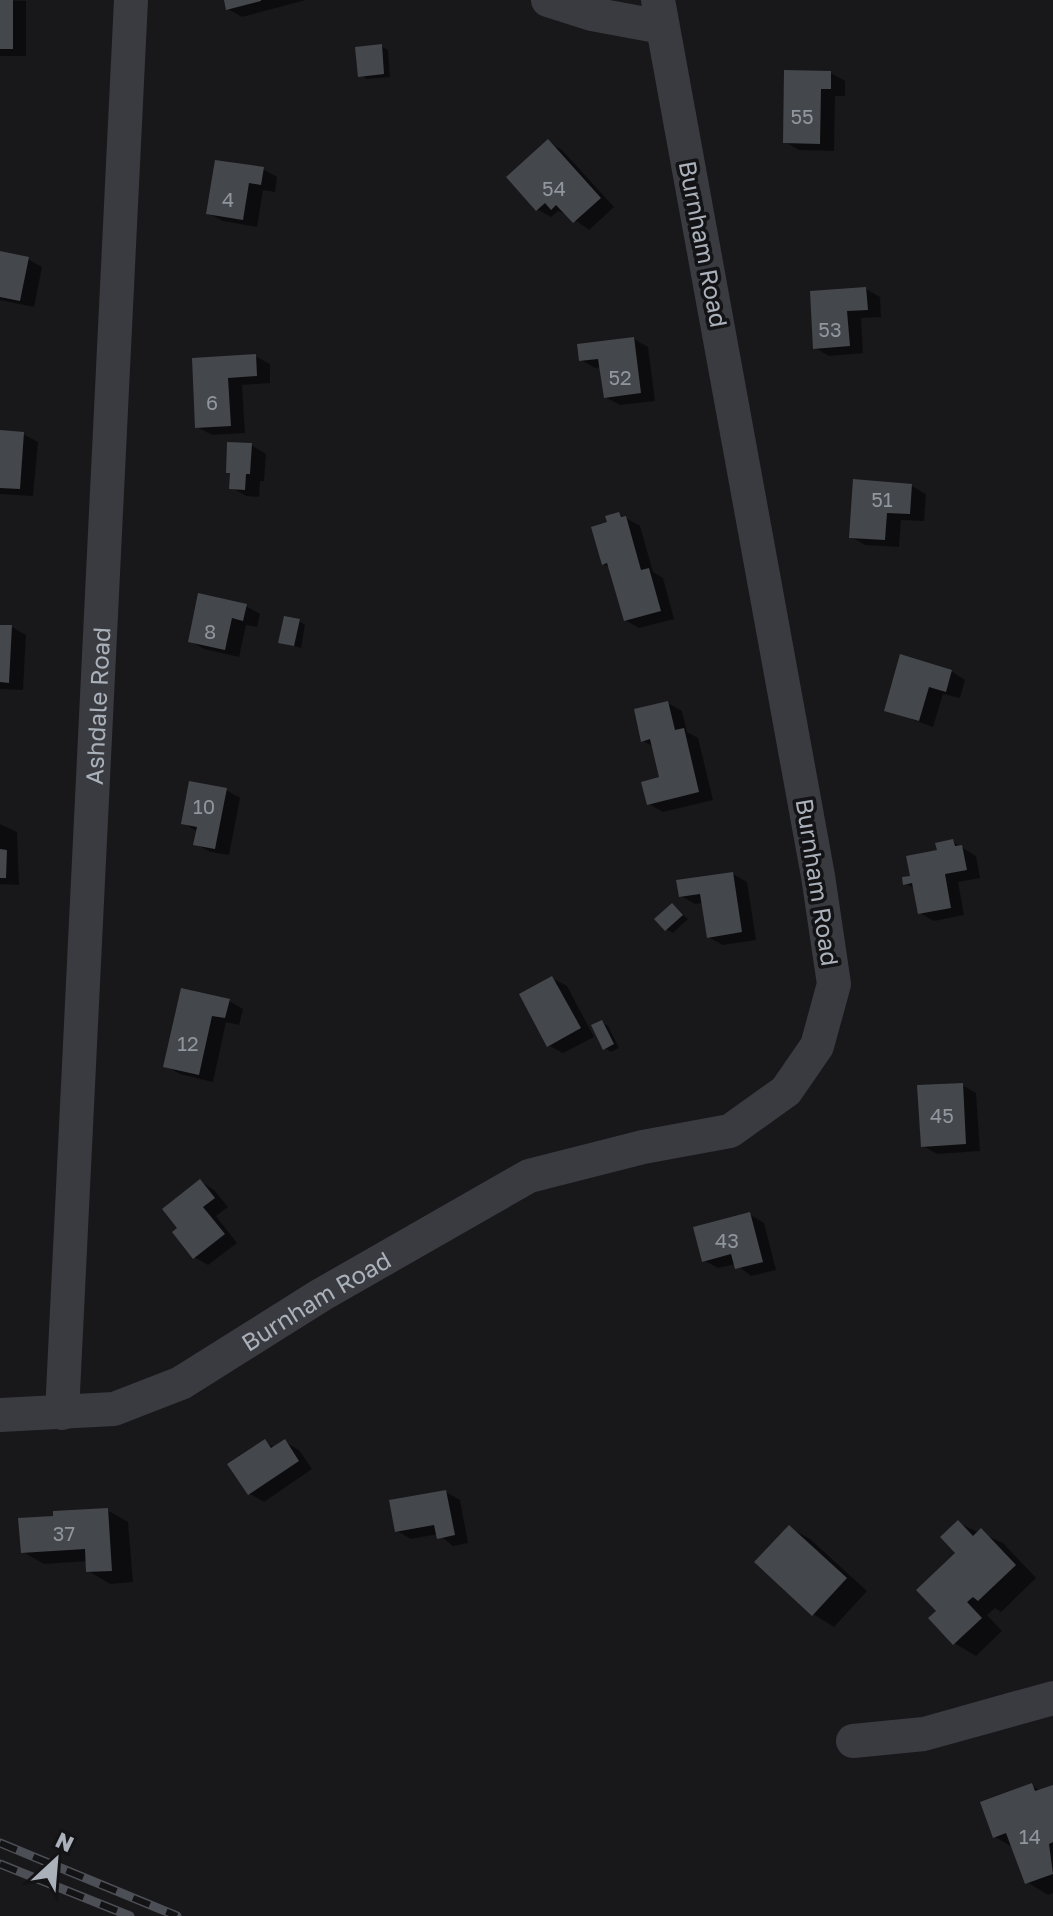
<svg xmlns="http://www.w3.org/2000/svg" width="1053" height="1916" font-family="'Golos Text',sans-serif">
	<rect width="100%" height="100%" fill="#18181b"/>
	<g fill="#0007">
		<path d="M0 0 26 1V56H0Z"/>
		<path d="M226 0H306L242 17 228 9Z"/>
		<path d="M381 46 388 50 390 77 367 79 360 75Z"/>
		<path d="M831 73 845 81V96H835L834 151 799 150 785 142Z"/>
		<path d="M548 142 562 150 614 207 589 230 568 215 558 211 551 217 537 209Z"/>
		<path d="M263 169 277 177 275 192 263 190 257 227 223 221 208 213Z"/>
		<path d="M0 253 28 259 42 267 34 307 0 300Z"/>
		<path d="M866 289 880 297 881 317 861 318 863 353 829 356 815 348Z"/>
		<path d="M634 339 648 347 655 401 620 405 605 397 602 367 595 368 581 360Z"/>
		<path d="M255 356 270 364V383L242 385 245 433 212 435 197 427 194 360Z"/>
		<path d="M0 432 23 434 38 442 33 496 0 494Z"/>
		<path d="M251 445 266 454 264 481H260L259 497 246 496 232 488V474L228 472Z"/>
		<path d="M912 486 926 494 924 521 901 520 899 547 865 545 851 537Z"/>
		<path d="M619 514 640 526 653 572 663 578 674 619 639 628 625 620 611 568 603 564Z"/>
		<path d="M246 606 260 614 257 627 246 625 239 657 204 649 190 641Z"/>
		<path d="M299 621 305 625 301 648 281 642Z"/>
		<path d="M0 627H12L26 635 23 690 0 689Z"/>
		<path d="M951 671 965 680 960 698 943 694 933 727 886 710Z"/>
		<path d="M668 703 682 711 687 732 698 738 713 800 663 812 649 804 662 779 654 747 643 741Z"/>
		<path d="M226 790 240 798 229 855 210 852 196 844 198 832 183 823Z"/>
		<path d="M0 824 17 832 19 885 0 884Z"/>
		<path d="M953 842 976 856 980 878 958 882 964 915 934 921 920 913 915 889 905 883Z"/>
		<path d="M733 874 747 882 756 940 723 945 708 937 703 903 695 904 681 896Z"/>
		<path d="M673 906 688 919 673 933 666 929Z"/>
		<path d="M552 978 567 986 594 1037 563 1053 548 1045Z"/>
		<path d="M183 990 229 1001 243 1009 239 1025 226 1022 213 1082 180 1074 166 1066Z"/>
		<path d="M602 1022 608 1026 619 1048 611 1052 605 1048Z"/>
		<path d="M962 1085 976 1093 980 1151 937 1154 923 1146Z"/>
		<path d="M200 1181 214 1190 228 1207 216 1216 237 1243 208 1265 194 1257Z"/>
		<path d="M749 1214 764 1223 776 1270 751 1276 736 1264 718 1268 703 1260Z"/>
		<path d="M265 1442 275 1448 285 1442 299 1450 312 1469 264 1502 250 1494Z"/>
		<path d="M446 1492 460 1500 468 1543 453 1546 438 1534 411 1539 397 1531Z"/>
		<path d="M107 1510 128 1522 133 1582 110 1584 88 1571V1561L44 1564 23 1552Z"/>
		<path d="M958 1523 1003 1543 1036 1578 1001 1612 995 1608 987 1615 1002 1631 976 1656 954 1643 939 1611 957 1553Z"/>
		<path d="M789 1527 810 1539 867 1591 834 1627 813 1614Z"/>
		<path d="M1031 1785 1041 1791 1053 1787V1893L1048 1895 1027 1882 1014 1848 995 1837Z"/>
	</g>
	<g fill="#44474b">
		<rect x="0" y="0" width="13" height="49"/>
		<path d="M224 0H261V1L226 10Z"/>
		<path d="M382 44 384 74 358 77 355 47Z"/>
		<path d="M784 70 831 71V89H821L820 144 783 143Z"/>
		<path d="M548 139 601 198 573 223 556 205 551 210 545 203 536 211 506 177Z"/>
		<path d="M215 160 264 167 261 185 249 183 243 220 206 214Z"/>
		<path d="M0 251 29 257 20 301 0 297Z"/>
		<path d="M866 287 868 310 847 311 850 346 813 349 810 291Z"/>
		<path d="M634 337 641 393 604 398 598 359 579 361 577 344Z"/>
		<path d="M256 354 257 376 228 378 231 426 195 428 192 358Z"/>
		<path d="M0 430 24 432 20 489 0 488Z"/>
		<path d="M227 442 252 443 250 474H246L245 490 229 489 230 473H226Z"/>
		<path d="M853 479 912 484 910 514 887 513 885 540 849 538Z"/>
		<path d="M619 512 621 517 626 516 641 570 649 568 661 611 624 621 607 563 602 565 591 527 607 522 605 516Z"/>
		<path d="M198 593 247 604 243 621 232 618 225 650 188 642Z"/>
		<path d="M284 616 300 619 294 646 278 643Z"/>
		<path d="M0 625H12L9 683 0 682Z"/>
		<path d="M900 654 952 670 946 692 929 687 919 721 884 711Z"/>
		<path d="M668 701 675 730 684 728 699 792 647 805 641 782 659 777 650 739 641 742 634 709Z"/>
		<path d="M189 781 227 788 215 849 193 845 197 827 181 824Z"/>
		<path d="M953 839 955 846 962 845 967 870 945 874 951 908 918 914 912 883 903 885 902 877 910 876 906 856 937 850 935 843Z"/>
		<path d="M0 849 7 850 6 878H0Z"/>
		<path d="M733 872 742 932 707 938 700 894 679 897 676 880Z"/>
		<path d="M672 903 683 915 665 931 654 919Z"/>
		<path d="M552 976 581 1028 547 1047 519 994Z"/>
		<path d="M181 988 230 999 225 1018 212 1016 199 1075 163 1067Z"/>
		<path d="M602 1020 614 1044 603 1050 591 1025Z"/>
		<path d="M963 1083 966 1144 921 1147 917 1085Z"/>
		<path d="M200 1179 215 1198 203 1207 225 1234 193 1259 172 1232 177 1228 162 1209Z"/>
		<path d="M750 1212 763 1262 735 1269 731 1254 702 1262 693 1227Z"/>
		<path d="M265 1439 271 1448 285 1439 299 1461 248 1495 227 1464Z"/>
		<path d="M446 1490 455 1535 437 1539 434 1525 395 1532 389 1500Z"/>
		<path d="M108 1508 112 1571 86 1572 85 1549 21 1553 18 1518 53 1516V1511Z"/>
		<path d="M958 1520 973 1536 981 1528 1016 1565 978 1601 973 1597 967 1602 982 1618 953 1645 928 1618 936 1611 916 1590 955 1553 940 1537Z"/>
		<path d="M789 1525 847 1578 812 1616 754 1562Z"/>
		<path d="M1032 1783 1035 1791 1053 1785V1842L1049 1844 1053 1874 1025 1884 1006 1833 993 1838 980 1802Z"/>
	</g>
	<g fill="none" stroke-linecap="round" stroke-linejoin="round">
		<g stroke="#393b40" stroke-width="34">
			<path d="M548 0 592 14 662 27"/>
			<path id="s1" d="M62 1413 131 0"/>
			<path id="s2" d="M0 1415 114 1409 181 1383 321 1295 529 1176 643 1147 730 1131 786 1091 817 1046 834 984 818 876 658 0"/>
			<path d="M853 1741 924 1734 1053 1698"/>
		</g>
		<g stroke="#4c4f55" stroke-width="9">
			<g id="rail">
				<path d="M0 1843 177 1916"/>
				<path d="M0 1864 130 1916"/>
			</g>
		</g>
		<use href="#rail" stroke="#131316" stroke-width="6" stroke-dasharray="18" stroke-linecap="butt"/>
	</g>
	<g text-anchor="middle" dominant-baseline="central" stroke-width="7" stroke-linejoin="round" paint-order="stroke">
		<g font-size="20" fill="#90969e">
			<text x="802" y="116">55</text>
			<text x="554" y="188">54</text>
			<text x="228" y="199">4</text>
			<text x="830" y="329">53</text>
			<text x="620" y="377">52</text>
			<text x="212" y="402">6</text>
			<text x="882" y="499">51</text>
			<text x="210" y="631">8</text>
			<text x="204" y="806">10</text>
			<text x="188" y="1043">12</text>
			<text x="942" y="1115">45</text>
			<text x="727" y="1240">43</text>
			<text x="64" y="1533">37</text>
			<text x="1030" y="1836">14</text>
		</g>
		<g font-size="24" fill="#aab1ba" stroke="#131316">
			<text transform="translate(704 244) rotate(79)">Burnham Road</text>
			<text stroke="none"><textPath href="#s1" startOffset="708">Ashdale Road</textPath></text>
			<text transform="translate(818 882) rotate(81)">Burnham Road</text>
			<text stroke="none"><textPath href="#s2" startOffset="344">Burnham Road</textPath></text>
		</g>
	</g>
	<g transform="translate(56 1860) rotate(26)" stroke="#131316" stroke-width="6" paint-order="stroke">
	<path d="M0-6L14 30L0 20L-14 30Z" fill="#aab1ba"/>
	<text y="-12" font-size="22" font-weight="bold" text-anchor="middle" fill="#aab1ba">N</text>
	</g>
</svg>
